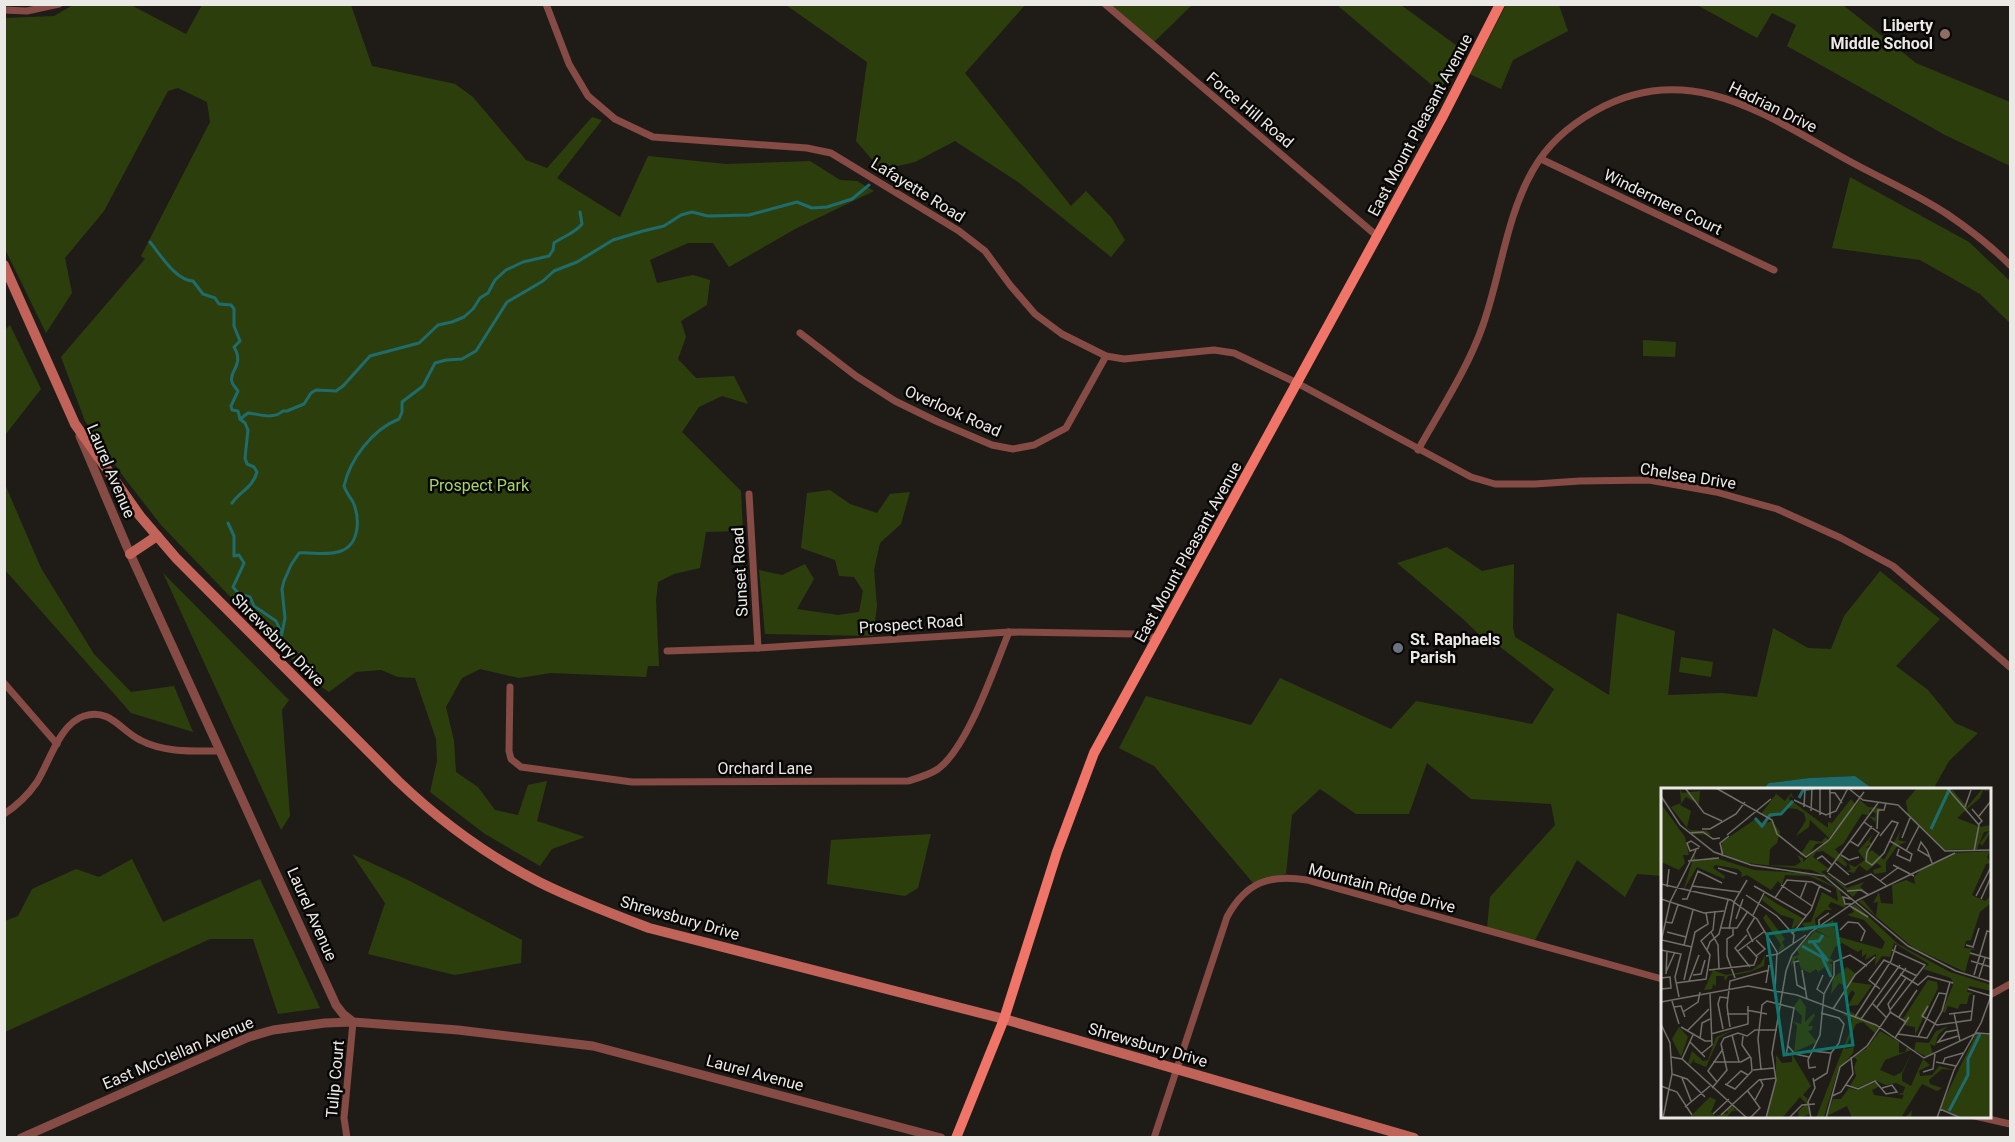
<svg xmlns="http://www.w3.org/2000/svg" width="2015" height="1142" font-family="Roboto,sans-serif">
	<rect width="100%" height="100%" fill="#1f1c18"/>
	<g fill="#2d3e0d">
		<path d="M73 5H131L186 34 202 5H351L372 66 455 84 473 97 526 160 547 168 592 117 602 120 557 178 620 217 648 156 726 164 810 161 840 180 857 181 874 191 797 228 729 267 713 243H688L650 260 657 283 693 275 710 280 707 305 681 321 686 337 678 359 696 378 734 376 748 404 722 396 699 407 682 432 741 491 743 531 706 532 700 568 674 574 658 582 656 600 659 666H648L646 677 551 673 519 678 480 669 462 678 446 707 454 741 456 772 478 787 495 810 518 815 528 785 547 781 537 821 585 837 552 849 540 866 485 834 430 792 437 761 436 739 415 678 398 677 381 670 356 672 329 692 316 683 248 615 161 525 123 476 85 421 61 357 145 259 141 256 210 122 207 102 178 88 168 91 104 211 65 258 72 293 46 333 5 249V18L54 16Z"/>
		<path d="M786 5H1025L965 73 1071 206 1086 191 1111 217 1125 240 1111 257 1018 182 955 141 915 162 881 170 856 141 867 62Z"/>
		<path d="M1109 5H1192L1153 43Z"/>
		<path d="M1337 5H1401L1464 51 1439 91Z"/>
		<path d="M1506 5H1559L1568 31 1513 60 1501 89 1470 74Z"/>
		<path d="M1697 5H1843L1916 63 2010 102V166L1945 135 1787 46 1796 25 1772 13 1757 38Z"/>
		<path d="M1850 177 1969 242 2010 281V323L1980 294 1920 260 1832 248Z"/>
		<path d="M10 325 41 389 5 435 4 331Z"/>
		<path d="M1643 340 1676 342 1675 357 1643 356Z"/>
		<path d="M4 482 41 568 94 654 131 692 174 686 193 732 131 713 5 570Z"/>
		<path d="M830 490 850 504 877 513 890 494 910 492 901 524 880 543 874 570 877 606 873 636 765 634 759 570 782 575 805 564 814 579 797 609 838 615 859 612 863 591 854 577 839 576 835 560 801 548 807 493Z"/>
		<path d="M1447 547 1482 571 1514 564 1513 628 1515 637 1609 695 1617 613 1675 631 1668 695 1722 693 1757 697 1773 628 1808 648 1831 649 1844 616 1880 571 1940 619 1896 666 1928 690 1955 723 1978 733 1949 761 1935 786 1939 789H1873L1855 776 1809 778 1770 783 1763 789 1662 790V876L1637 874 1625 897 1577 860 1534 942 1487 928 1490 897 1555 825 1551 804 1471 799 1427 763 1409 814H1356L1320 789 1292 815 1286 874 1253 883 1154 766 1119 748 1146 696 1251 725 1280 678 1391 729 1416 701 1532 724 1554 689 1499 646 1494 649 1463 619 1397 563Z"/>
		<path d="M163 573 289 700 282 710 290 816 281 830Z"/>
		<path d="M1681 657 1713 662 1711 677 1679 672Z"/>
		<path d="M931 834 918 888 905 896 827 884 831 840Z"/>
		<path d="M352 854 410 881 522 940 521 963 455 975 368 954 385 903Z"/>
		<path d="M132 859 163 922 260 879 320 1008 278 1014 253 939H210L5 1032V921L18 916 32 889 76 869 99 877Z"/>
	</g>
	<path fill="#1f6c6c" d="M1855 776 1873 789H1763L1769 783 1809 778Z"/>
	<g fill="none" stroke-linecap="round" stroke-linejoin="round">
		<g stroke="#1f6c6c" stroke-width="3">
			<path d="M150 242C160 254 176 281 193 281L203 294 215 298 219 304 231 305 234 309V326L240 341 234 347C245 366 228 371 232 382 233 386 236 388 238 391L231 406 232 410 238 411 240 419 245 423 248 430 245 458 247 464 254 467 257 472C253 487 241 491 232 503"/>
			<path d="M240 419 248 413C260 414 273 420 283 411H287L304 404 311 393 316 390 336 391 343 386 370 356 419 343 438 325 452 322 464 317 473 309 480 298 488 293 495 280 506 270 523 262 549 256 553 250 554 243C565 235 574 234 582 224L580 212"/>
			<path d="M228 523 234 536V556L239 555 244 563 233 587 239 594 250 597 254 606 276 621 281 632"/>
			<path d="M280 643 285 618 282 589 284 581 291 565 299 553C312 552 329 556 341 551 360 544 360 518 353 502 350 497 346 492 344 486 350 459 373 429 399 419L402 412V402L423 386 435 363 446 360 462 359 476 351 507 302 543 281 554 271 577 262 613 240 643 231 664 226 681 215 692 212 708 216 749 215 797 202 812 208 827 207 852 199 869 185"/>
		</g>
		<g stroke="#864b44" stroke-width="7">
			<path d="M546 4 569 64 588 96 615 119 653 137 807 148 831 153 959 231 985 251 1010 285 1035 314 1062 334 1106 356 1124 359 1214 350 1234 353 1297 383 1471 477 1495 484H1535L1580 481 1649 480 1716 492 1777 509 1841 538 1893 566 2010 667"/>
			<path d="M1105 4 1377 236"/>
			<path d="M4 10 27 11 59 4"/>
			<path d="M1541 159 1774 270"/>
			<path d="M800 333 856 376 895 401 936 421 992 445 1013 449 1034 445 1066 428 1106 356"/>
			<path d="M1418 450C1441 409 1468 368 1483 325 1501 274 1506 217 1533 170 1547 145 1570 125 1595 111 1690 57 1768 117 1851 162 1882 179 1917 194 1947 214 1969 229 1991 246 2010 265"/>
			<path d="M749 494 758 648"/>
			<path d="M667 651 758 648 1009 632 1136 634 1157 638"/>
			<path d="M4 683 57 744"/>
			<path d="M510 687 509 751 511 759 521 767 632 782 908 781C918 778 929 775 938 769 968 747 994 668 1009 632"/>
			<path d="M4 814C18 805 28 795 37 782 49 763 60 723 84 716 110 708 120 730 140 740 164 753 195 751 221 751"/>
			<path d="M1990 995 2010 984"/>
			<path d="M1975 1116 2010 1124"/>
			<path d="M347 1138 344 1118 353 1022"/>
			<path d="M1154 1138 1227 917C1246 882 1269 874 1307 880L1662 979"/>
		</g>
		<g stroke="#864b44" stroke-width="9">
			<path d="M80 436 127 547 336 1005 343 1014 353 1022"/>
			<path d="M21 1138 249 1037 273 1030 325 1023 353 1022 458 1030 593 1046 941 1138"/>
		</g>
		<g stroke="#c26359" stroke-width="10">
			<path d="M4 265 75 424 140 516 176 558 398 781C439 820 488 856 539 882 575 900 612 914 649 928L1004 1019 1414 1138"/>
			<path d="M130 554 157 536"/>
		</g>
		<path stroke="#f07568" stroke-width="10" d="M956 1138 1004 1019 1057 852 1094 753 1443 116 1500 4"/>
	</g>
	<circle fill="#8d6e63" stroke="#080706" stroke-width="2" cx="1945" cy="34" r="6"/>
	<circle fill="#6b7280" stroke="#080706" stroke-width="2" cx="1398" cy="648" r="6"/>
	<g text-anchor="middle" dominant-baseline="central" stroke-width="5" stroke-linejoin="round" paint-order="stroke">
		<g font-size="16" font-weight="bold" fill="#ebe9e6" stroke="#080706" text-anchor="end">
			<text x="1933" y="25">Liberty<tspan x="1933" dy="18">Middle School</tspan></text>
			<text x="1410" y="639" text-anchor="start">St. Raphaels<tspan x="1410" dy="18">Parish</tspan></text>
		</g>
		<g font-size="16" fill="#ebe9e6" stroke="#080706">
			<text transform="translate(1773 107) rotate(26)">Hadrian Drive</text>
			<text transform="translate(1250 110) rotate(40)">Force Hill Road</text>
			<text transform="translate(1420 125) rotate(-62)">East Mount Pleasant Avenue</text>
			<text transform="translate(918 190) rotate(32)">Lafayette Road</text>
			<text transform="translate(1663 202) rotate(26)">Windermere Court</text>
			<text transform="translate(953 411) rotate(24)">Overlook Road</text>
			<text transform="translate(111 471) rotate(67)">Laurel Avenue</text>
			<text transform="translate(1688 476) rotate(9)">Chelsea Drive</text>
			<text transform="translate(1188 552) rotate(-61)">East Mount Pleasant Avenue</text>
			<text transform="translate(740 572) rotate(-93)">Sunset Road</text>
			<text transform="translate(911 624) rotate(-4)">Prospect Road</text>
			<text transform="translate(278 640) rotate(45)">Shrewsbury Drive</text>
			<text x="765" y="768">Orchard Lane</text>
			<text transform="translate(1382 888) rotate(15)">Mountain Ridge Drive</text>
			<text transform="translate(312 914) rotate(66)">Laurel Avenue</text>
			<text transform="translate(680 918) rotate(16)">Shrewsbury Drive</text>
			<text transform="translate(1148 1045) rotate(16)">Shrewsbury Drive</text>
			<text transform="translate(178 1053) rotate(-23)">East McClellan Avenue</text>
			<text transform="translate(755 1073) rotate(15)">Laurel Avenue</text>
			<text transform="translate(335 1079) rotate(-85)">Tulip Court</text>
		</g>
		<g font-size="16" fill="#a9d663" stroke="#080706">
			<text x="479" y="485">Prospect Park</text>
		</g>
	</g>
	<g transform="translate(1661 788)">
		<rect width="330" height="330" fill="#1f1c18"/>
		<path d="M256 0H290L306 19 322 0 330 4 322 2 319 10 296 30 319 39 330 37V44L321 58 319 55 328 43 323 44 316 61 284 62 247 27 245 13ZM19 1 21 5 39 3 38 16 25 9 19 17 30 23 26 39 29 42 46 43 50 47 31 46 1 8 10 19 20 15ZM130 5 133 11 129 7 128 11 167 40V34L171 35 190 11 194 16 192 21 199 12 207 19 220 20 214 34 208 28 214 30 216 21 215 26 209 21 208 27 201 26 182 56 174 61 186 76 185 79 162 63 155 64 152 69 168 81 160 84 178 94 186 100 203 94 199 99 201 100 206 106 199 101 192 109 175 93 151 82 86 75 60 65 61 54 96 30 102 36 111 33 119 44 116 55 109 61 108 77 134 78 140 74 136 67 142 70V74L163 55 155 56 147 68 139 67 149 52 160 54 165 49 168 53 176 39 168 50 149 32 148 39 135 48 145 32 143 25 136 21 126 20 121 26 108 30 100 26 115 6 124 13ZM0 16 24 49 28 67H22L24 75 18 82 0 74ZM240 42 237 52 246 54 237 57 225 74V84L213 86 212 82 221 79 216 75 206 83 198 77 193 85 185 83 190 82 188 76 194 79 204 72 197 63 213 45 208 53 211 56 204 60 209 59 208 64 211 62 223 72ZM329 63 326 69 330 75 325 76 311 107 324 113 330 108V115L319 124 310 152 305 153 303 160 316 161 310 162 304 184 251 159 197 113 202 112 215 128 217 114 212 115 218 104 220 115 232 116 231 97 245 92 254 96 253 89 260 82 294 65ZM34 65V71L40 73 52 69 93 82 140 85 156 89 178 101 185 120 170 114 167 118 171 122H164L154 131 155 140 141 144 133 154 144 140 141 135 150 134 161 104 177 113 175 100 148 88 124 87 121 97 117 93 110 102 86 87 80 89 81 85 77 81 54 77 52 80 64 88 63 91 36 79 22 103ZM103 107 116 116 143 131 130 142 133 131 120 127 101 112ZM194 116 237 156 289 184 330 197V203L308 198 306 204 312 205 308 207 306 216H299L297 221 287 218 284 225 281 223 292 197 290 190 262 181 268 176 233 155 229 169 221 168 214 178 215 166 204 172 206 165 201 169V161L197 164 181 155 174 159 169 170 173 173 167 175 171 176V190L165 178 157 184 155 181 149 185 140 181 136 169 130 178 131 169 138 167 136 162 154 143 170 150 155 142 172 132 175 148 221 161 224 154 203 132 186 127 193 124 190 119ZM105 126 124 151 121 154 124 159 117 164 120 157 102 130ZM104 167 103 178 89 184 67 188 64 193 63 188H55V198L52 196 51 201 43 202 52 182 65 187 91 182 100 175ZM186 179 195 186 185 199 178 195 170 206 172 190ZM267 192 276 194 277 200 254 247V239L243 237 242 231ZM190 194 211 197 197 217 188 218 184 224 194 205 191 202 186 210 182 206ZM139 210 145 219 144 234 153 225 154 228 147 238H152L151 242 147 243 156 254 133 264 136 238 132 233 140 236 141 228 132 219ZM190 224 217 239 214 245 202 234 195 236 184 261 193 259 192 265 177 282 163 329 155 330 189 243 191 231 182 227ZM287 238 277 247 274 258 269 256 272 266 266 269 253 262 255 254 268 255 275 243ZM18 239 27 249 20 269 11 251ZM72 242 58 250 45 279 33 274 34 270 29 277 27 275 31 263 42 273 47 272 55 249ZM219 243 238 254V265L244 264 246 259 250 262 224 272 219 282 233 288 241 284 251 264 241 286V293L250 298 262 271 269 277 258 283 259 288 271 287 278 278 293 282 281 281 268 292 269 296 281 300 276 303 261 296 241 328 245 329 251 322 250 330H191L186 318 166 328 172 311H180L188 300 196 302 215 294 219 298 211 302 213 307 241 311 243 307 236 306 242 305 244 299 235 295 225 297 213 292 196 300 189 298 195 288 193 279 196 272 192 268 205 261ZM315 246 330 247V330H301L279 320ZM131 266 150 298 142 307 146 310 149 326 138 330 137 324 145 315 139 309 121 330H105L115 293V267L121 275 131 274ZM49 309 55 312 50 324 54 328 67 325 66 321 73 318V322L79 323H71L65 330H28Z" fill="#2d3e0d"/>
		<path fill="none" stroke="#1f6c6c" stroke-width="3" d="M138 10 142 2 154 0M94 30 101 38 109 27 120 26 132 13M270 41 289 0M147 154 158 153 162 147M152 154 167 173M141 158 161 169 170 189M288 323 307 287V271L319 246"/>
		<path fill="none" stroke="#716e6a" stroke-width="1.5" d="M24 0 43 25 61 33M55 0 111 32 116 46 145 69 168 52 203 4M159 0V27M187 0 202 12 237 17 284 63 330 62M286 0 318 37 313 63M168 4 174 5 181 15M0 8 19 37 53 64 90 77 163 88 247 158 295 183 330 194M133 12 165 27 175 23 187 0M143 19 144 0M304 19 310 2M311 21 321 33 318 36M150 23 151 0M318 28 330 13M169 30V0M203 34 218 45 206 64 205 73 211 77 223 65 237 35 231 33 219 48M41 41H49L75 26 84 14M216 41 217 22H223L225 15M28 45 42 44 52 51 59 50M66 47 110 11M241 50 249 30M189 53 197 58 211 38M229 53 251 66 249 73 236 67 238 61M38 60 29 63 26 55 30 53 39 59M245 63 258 38M180 67 188 72 198 69M62 68 59 55 68 48M269 69 257 62 260 54 266 62 271 75M156 71 161 68 171 77M27 73 58 70M174 75 188 87M232 77 253 88M57 80 76 86M166 84 217 15M167 85 184 97 210 86 226 98M219 93 238 79M0 96 70 112 96 131 116 164 114 203M120 97 151 118M31 98 79 104M93 98 146 128M6 99 8 81M186 103 200 102 208 107M85 107 116 128 133 147 132 156M315 108 330 79M114 110 126 92 151 94 170 104M0 111 43 125 63 123M21 111H26L37 83 61 95M139 111 146 93M190 111 182 109 184 116H192M320 111 330 89M189 118 207 129M92 127 103 105M75 131 82 111M4 134 11 135 17 117M158 138V132L168 125M60 140H76L87 123M68 141 73 114 86 92M72 141V147L66 151V168L74 190M179 142 187 134 197 135 204 143 200 153M6 144 25 149M50 144 57 157 58 181M131 146 150 122 159 97M86 147 74 160 89 179M1 152 31 159M0 154 9 114 35 62M92 154 86 142 94 129M23 157 32 122M305 157 312 159 318 140M0 162 20 166 14 189 18 209M46 162 49 154 58 146 67 112M231 162 264 177 229 222 227 216 245 190M77 163 104 143M309 165 330 171M95 168 104 161 95 152M105 168 117 166 145 147M138 173 133 174 136 197 145 202M310 173 330 179M48 182 93 177 96 169 86 158M141 182 146 211M5 184 14 164M5 186 6 163M239 186 257 197 267 188 292 195M32 187 40 186 44 172M162 187 156 201 163 206M313 187 326 143 330 144M318 189 324 170M0 190 9 189 10 200 0 201M23 192 34 144 47 136 45 125M28 193 38 167M15 195 45 191 49 167 40 153 52 142 54 123M105 195 108 177M219 201 208 192 223 172 256 188M307 201 330 208M11 213 18 236M0 214 87 198 136 207 215 237 263 270 316 245 330 246M211 215 225 229M267 218 261 228 276 237 310 232 313 207M13 219 20 218 24 229M216 219 245 180M172 221 194 187 214 169M86 222 106 226M22 224 37 214 39 204M229 224 245 234M160 225 178 230 183 236 178 255 170 265M293 225 299 253M66 226H86M288 226 312 223M194 229 230 173 235 157M238 229 256 202M200 231 239 177M0 236 9 255 11 286 2 330M20 239 44 253H51M69 239 66 218 69 193 108 182M62 241 57 216 59 209 67 210M296 242 285 244 277 254 297 248M26 243 48 221M50 246 87 236V218M237 246 266 250 281 223 289 194M71 247 78 274M257 249 278 205 286 206M234 250 248 229M39 251 41 235 49 231M29 254 44 269M127 258 134 266 148 269M151 263 170 265M40 266 51 257 49 205M10 269 21 271 86 330M21 271 32 247M52 274H80L89 269M275 274 295 278M282 275 284 270 302 265M155 279 148 280 147 272 159 247 163 206 173 187V174L189 167 206 178M100 281 97 251 101 217 106 213 133 220 125 268M92 282 113 280M262 284 272 281 274 266M11 286 26 291 44 309M21 290 30 313M153 293 166 285 170 265M56 294 47 283 62 261M64 296 74 301 91 283 90 270 81 257 82 248M65 297 80 283 87 287M185 297 197 301 214 293 225 306 236 304 231 297 221 300M0 298 16 304 31 327M51 300 66 282 60 256 63 250 77 245 86 248 94 242H116M86 302 99 320 89 330M171 308 180 304 192 286 190 269M94 312 102 297 99 291M24 319 49 298M279 321 300 330M52 326 68 311M60 327 98 292 115 290M129 329 141 317 154 316M105 330 115 292 111 265 125 183 131 167 150 144 197 112 294 65M150 330 147 314 154 300 152 290M165 330 179 279 206 258 230 223M276 330 293 282 320 235 330 208"/>
		<path fill="#0f766e" fill-opacity="0.15" stroke="#0f766e" stroke-width="3" d="M175 136 192 257 123 267 106 146Z"/>
		<rect width="330" height="330" fill="none" stroke="#ebe9e6" stroke-width="3"/>
	</g>
	<rect width="2015" height="1142" fill="none" stroke="#ebe9e6" stroke-width="12"/>
</svg>
